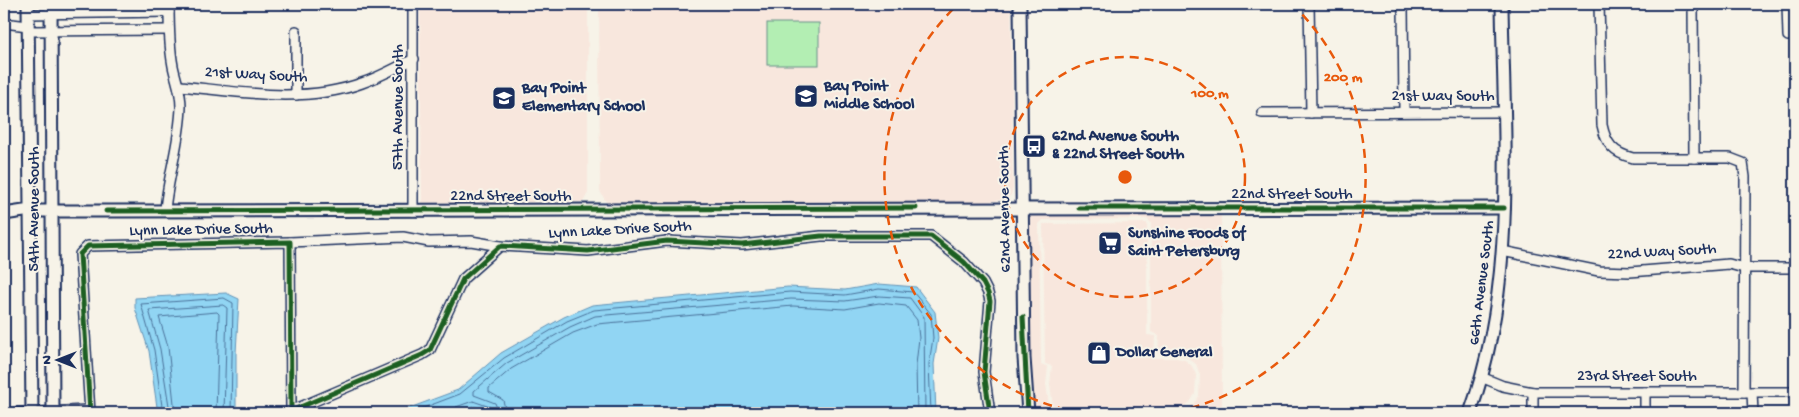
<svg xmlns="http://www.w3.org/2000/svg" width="1799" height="417" font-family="'Gochi Hand',sans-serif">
	<rect width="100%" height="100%" fill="#f7f3e8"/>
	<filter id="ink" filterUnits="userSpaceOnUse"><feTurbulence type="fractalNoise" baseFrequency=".02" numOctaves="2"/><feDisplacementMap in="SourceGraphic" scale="10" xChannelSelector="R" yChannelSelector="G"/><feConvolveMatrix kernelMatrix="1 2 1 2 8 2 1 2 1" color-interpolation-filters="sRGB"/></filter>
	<g filter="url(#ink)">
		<g fill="#f8e7dd">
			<path d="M420 4H588V193L583 202 422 203Z"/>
			<path d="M599 4H1011L1013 188 1011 195 1006 199 982 203 611 205 606 202 600 191Z"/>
			<path d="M1029 212 1221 214 1222 413H1181L1193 405 1199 396 1200 375 1196 364 1188 358 1178 355 1158 354 1159 336 1151 332V223L1147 219 1043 220 1039 224 1041 364 1048 367 1046 384 1050 413H1033L1029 339Z"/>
			<path d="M1147 223V335L1155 336 1154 358H1177L1185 360 1192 366 1196 375 1195 394 1190 402 1179 411 1054 413 1050 384 1052 366 1045 364 1043 224Z"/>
		</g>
		<rect fill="#b3eeb3" stroke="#678e88" x="767" y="23" width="52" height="42"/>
		<g fill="#91d5f3" stroke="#6293b7">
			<path d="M879 284 916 287 935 312 938 338 934 364 936 413H494L473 406 452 413H396L458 390 501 353 564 317 592 305 788 287 845 290Z"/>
			<path d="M226 293 239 299 236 353V413H156L157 407 149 351 135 308V298Z"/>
		</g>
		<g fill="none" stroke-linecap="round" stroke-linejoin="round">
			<g stroke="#4a719a" stroke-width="1">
				<path d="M161 413 162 406 154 350 141 304 224 298 233 303 231 413"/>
				<path d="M168 413 169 406 160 349 149 310 223 305 227 308 224 413"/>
				<path d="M175 413 168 347 159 317 217 312 219 314 216 413"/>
				<path d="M410 413 460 394 504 358 567 321 594 310 790 292 845 295 879 289 913 292 931 314 933 338 929 364 931 413"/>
				<path d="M454 413 456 407 473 401 490 407 492 413"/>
				<path d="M499 413 495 403 474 395V391L507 363 570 327 595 316 791 299 845 301 879 296 910 298 924 317 925 413"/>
				<path d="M506 413 503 400 489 392V388L511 369 573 333 597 324 793 306 845 309 879 303 906 306 917 320 919 338 916 365 917 413"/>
			</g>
			<g stroke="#1b2f5e" stroke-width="12">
				<g id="street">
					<path d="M1309 4 1311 113"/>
					<path d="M1403 4 1404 111"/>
					<path d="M1599 4 1602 125C1606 144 1613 153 1633 158H1730L1743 163 1745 177 1744 392"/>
					<path d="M1693 4 1694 158"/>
					<path d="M1787 4 1788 36"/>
					<path d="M28 14 169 12"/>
					<path d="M4 23 28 26"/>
					<path d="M28 31 169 30"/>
					<path d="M296 31V95"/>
					<path d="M181 86C240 92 304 104 362 83 380 77 397 67 414 59"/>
					<path d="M1262 113 1503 112"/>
					<path d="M165 210C168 176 180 142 181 107 181 90 176 81 173 66 169 45 169 25 169 4"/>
					<path d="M413 211V4"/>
					<path d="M290 242 403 237 429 242 471 241 500 246"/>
					<path d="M1502 251 1599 271 1630 272 1729 264 1744 268H1795"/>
					<path d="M1481 377 1503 386 1533 392H1795"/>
					<path d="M1533 392V413"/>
					<path d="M1645 392V413"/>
					<path d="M1752 392 1753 413"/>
					<path d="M16 413 90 410"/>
					<path d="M90 413 80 254 88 246 290 242 291 411 422 355 430 350 463 279 500 246 588 251 667 241 742 245 821 236H931L964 262 983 283 988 293 990 301 984 372 990 413"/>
				</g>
			</g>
			<g stroke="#1b2f5e" stroke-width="15">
				<g id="secondary">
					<path d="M28 4 32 413"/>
					<path d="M51 4 53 413"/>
					<path d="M1020 4 1024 358 1028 413"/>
					<path d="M4 214 24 211H106L1504 208"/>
					<path d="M1470 413C1517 283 1504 140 1502 4"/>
				</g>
			</g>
			<use href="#street" stroke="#f7f3e8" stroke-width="9"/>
			<use href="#secondary" stroke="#f7f3e8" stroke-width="11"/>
			<g stroke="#f7f3e8" stroke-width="8">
				<g id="cycleway">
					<path d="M1079 208H1504"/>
					<path d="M106 211 916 208"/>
					<path d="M1023 317 1028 413"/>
					<path d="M90 413 80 254 88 246 290 242 291 411 422 355 430 350 463 279 500 246 588 251 667 241 742 245 821 236H931L964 262 983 283 988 293 990 301 984 372 990 413"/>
				</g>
			</g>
			<use href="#cycleway" stroke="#1b5e20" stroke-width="5"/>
		</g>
	</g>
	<g fill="none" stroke="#e8590c" stroke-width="2.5" stroke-dasharray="9 6">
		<circle cx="1125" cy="177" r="120"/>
		<path d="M1081 413A240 240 0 0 1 958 4M1292 4A240 240 0 0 1 1169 413"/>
	</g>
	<defs>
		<g id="school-square" transform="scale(1.25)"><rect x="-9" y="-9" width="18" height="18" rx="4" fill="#1b2f5e" stroke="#f7f3e8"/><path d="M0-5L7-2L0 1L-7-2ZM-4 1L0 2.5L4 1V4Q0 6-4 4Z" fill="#fff"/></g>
		<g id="bus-square" transform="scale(1.25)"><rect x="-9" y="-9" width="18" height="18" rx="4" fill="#1b2f5e" stroke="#f7f3e8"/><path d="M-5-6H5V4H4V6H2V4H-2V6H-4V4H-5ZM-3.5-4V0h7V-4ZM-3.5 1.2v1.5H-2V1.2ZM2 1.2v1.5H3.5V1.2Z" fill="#fff"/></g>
		<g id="supermarket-square" transform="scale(1.25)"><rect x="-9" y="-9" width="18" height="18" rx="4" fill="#1b2f5e" stroke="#f7f3e8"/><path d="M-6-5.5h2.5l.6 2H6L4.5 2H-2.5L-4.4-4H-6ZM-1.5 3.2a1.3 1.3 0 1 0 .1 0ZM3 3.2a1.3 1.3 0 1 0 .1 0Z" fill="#fff"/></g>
		<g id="shop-square" transform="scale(1.25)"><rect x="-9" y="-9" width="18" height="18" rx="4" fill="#1b2f5e" stroke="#f7f3e8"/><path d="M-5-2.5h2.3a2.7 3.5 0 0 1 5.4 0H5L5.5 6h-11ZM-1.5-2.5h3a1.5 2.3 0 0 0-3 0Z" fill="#fff"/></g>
	</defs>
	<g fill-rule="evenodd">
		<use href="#school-square" x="806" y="96"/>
		<use href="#school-square" x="504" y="98"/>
		<use href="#bus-square" x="1034" y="146"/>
		<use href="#supermarket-square" x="1110" y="243"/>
		<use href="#shop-square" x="1099" y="353"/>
	</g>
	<g text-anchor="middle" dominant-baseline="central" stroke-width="4" stroke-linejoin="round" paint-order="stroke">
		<g font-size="16" fill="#1b2f5e" stroke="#f7f3e8">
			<text transform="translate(256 76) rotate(3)">21st Way South</text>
			<text x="1443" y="97">21st Way South</text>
			<text transform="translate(399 107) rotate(-90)">57th Avenue South</text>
			<text x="1292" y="195">22nd Street South</text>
			<text x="511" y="197">22nd Street South</text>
			<text transform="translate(35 209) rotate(-90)">54th Avenue South</text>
			<text transform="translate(1006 209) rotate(-91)">62nd Avenue South</text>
			<text transform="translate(201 231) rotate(-1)">Lynn Lake Drive South</text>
			<text transform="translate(620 231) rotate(-3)">Lynn Lake Drive South</text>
			<text transform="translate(1662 253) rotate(-3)">22nd Way South</text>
			<text transform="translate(1483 283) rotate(-83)">66th Avenue South</text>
			<text x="1637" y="377">23rd Street South</text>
		</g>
		<g font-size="16" font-weight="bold" fill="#1b2f5e" stroke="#f7f3e8" text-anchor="start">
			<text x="824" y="87">Bay Point<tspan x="824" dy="18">Middle School</tspan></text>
			<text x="522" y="89">Bay Point<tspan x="522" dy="18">Elementary School</tspan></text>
			<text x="1052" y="137">62nd Avenue South<tspan x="1052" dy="18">&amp; 22nd Street South</tspan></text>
			<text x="1128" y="234">Sunshine Foods of<tspan x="1128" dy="18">Saint Petersburg</tspan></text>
			<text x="1116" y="353">Dollar General</text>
		</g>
	</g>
	<circle cx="1125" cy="177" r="8" fill="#e8590c" stroke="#f7f3e8" stroke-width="2.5"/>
	<g font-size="15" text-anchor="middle" font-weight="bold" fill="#e8590c" stroke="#f7f3e8" stroke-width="4" stroke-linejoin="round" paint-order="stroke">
		<text x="1343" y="81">200 m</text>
		<text x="1210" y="97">100 m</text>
	</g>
	<rect width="1799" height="417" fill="none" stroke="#f7f3e8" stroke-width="20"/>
	<rect x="10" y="10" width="1779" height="397" fill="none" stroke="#1b2f5e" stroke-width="2" filter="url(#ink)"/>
	<g transform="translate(58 360) rotate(270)" stroke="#f7f3e8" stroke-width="4" paint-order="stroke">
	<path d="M0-4L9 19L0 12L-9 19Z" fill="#1b2f5e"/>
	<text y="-8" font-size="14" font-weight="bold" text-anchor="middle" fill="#1b2f5e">N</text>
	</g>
</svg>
